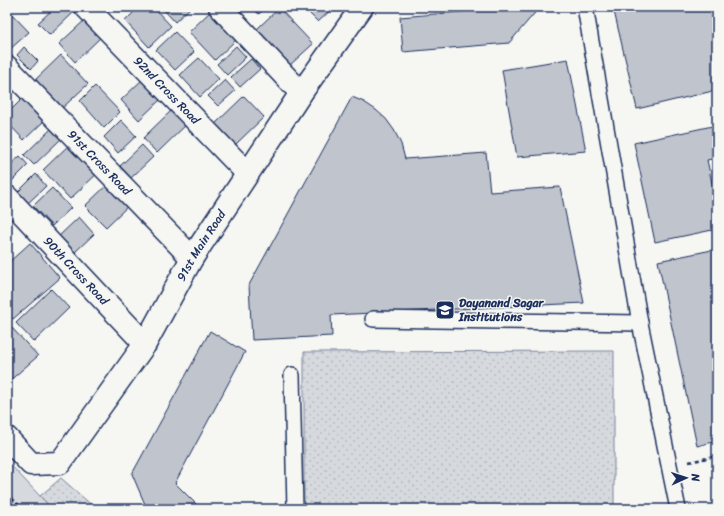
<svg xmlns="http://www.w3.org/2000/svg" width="724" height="516" font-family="Sriracha,sans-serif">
	<defs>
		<pattern id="grass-dots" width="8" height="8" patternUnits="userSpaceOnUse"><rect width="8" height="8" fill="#d6d9dd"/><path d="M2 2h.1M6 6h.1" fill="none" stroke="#b7bbc0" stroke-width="1.8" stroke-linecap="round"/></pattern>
	</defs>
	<rect width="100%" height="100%" fill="#f6f6f2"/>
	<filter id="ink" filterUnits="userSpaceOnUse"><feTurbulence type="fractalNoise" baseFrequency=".025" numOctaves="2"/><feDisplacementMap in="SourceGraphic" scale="8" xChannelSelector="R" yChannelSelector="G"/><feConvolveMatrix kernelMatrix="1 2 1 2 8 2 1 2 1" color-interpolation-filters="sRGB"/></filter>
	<g filter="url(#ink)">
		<g fill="url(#grass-dots)" stroke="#78849e">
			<path d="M614 351V509H304V352Z"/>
			<path d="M61 478 96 509H52L40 496Z"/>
		</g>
		<path fill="#d6d9dd" stroke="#78849e" d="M7 461 52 509H7Z"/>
		<g fill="#c0c4cd" stroke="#1b2f5e">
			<path d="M55 7H67L73 13 50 35 38 23Z"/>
			<path d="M139 7H153L171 26 149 47 125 21Z"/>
			<path d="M167 7H191L175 22 164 10Z"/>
			<path d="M253 7H266L259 14 252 8Z"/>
			<path d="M303 7H334L318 22Z"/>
			<path d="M467 7H539V8L509 43 403 52 400 17 471 11Z"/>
			<path d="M613 7H717V90L637 109Z"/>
			<path d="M279 8 313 44 290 65 257 29Z"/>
			<path d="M213 9 239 37 215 60 189 32Z"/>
			<path d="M9 11 29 32 7 52V14Z"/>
			<path d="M87 18 103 35 75 62 59 44Z"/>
			<path d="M175 32 194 52 175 70 156 50Z"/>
			<path d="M236 46 246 57 227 75 217 64Z"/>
			<path d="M24 47 38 61 31 69 17 55Z"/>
			<path d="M61 55 88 84 59 111 33 82Z"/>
			<path d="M199 58 219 79 200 97 180 75Z"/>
			<path d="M251 59 260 69 240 87 231 77Z"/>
			<path d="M568 59 586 151 517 157 502 70Z"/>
			<path d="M144 78 162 98 139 120 121 100Z"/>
			<path d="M225 80 235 91 218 106 208 96Z"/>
			<path d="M7 83 14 91 7 98Z"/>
			<path d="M95 86 120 112 104 128 80 101Z"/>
			<path d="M244 96 264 117 235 145 215 124Z"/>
			<path d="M352 97 364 102 376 110 386 119 394 130 401 144 405 159 486 153 490 192 560 187 584 303 331 315 332 336 252 340 249 285Z"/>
			<path d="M23 98 44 121 24 140 7 122V114Z"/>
			<path d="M174 108 188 123 157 153 143 138Z"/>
			<path d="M121 120 136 136 118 153 104 137Z"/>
			<path d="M717 125V158L707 160 717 206V229L655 242 634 143Z"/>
			<path d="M52 128 62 138 34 165 24 155Z"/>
			<path d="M72 142 100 171 70 199 43 170Z"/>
			<path d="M142 145 153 157 131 178 120 166Z"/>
			<path d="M20 156 28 165 12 181 7 176V168Z"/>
			<path d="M36 174 46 186 26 205 16 194Z"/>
			<path d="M110 182 130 204 106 227 85 206Z"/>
			<path d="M52 188 71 208 52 226 33 206Z"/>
			<path d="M79 217 94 234 74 253 58 237Z"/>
			<path d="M30 243 60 278 13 319 7 312V264Z"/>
			<path d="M717 249V441L697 446 658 261Z"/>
			<path d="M51 289 69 308 34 342 16 323Z"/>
			<path d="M12 328 38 356 7 383V332Z"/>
			<path d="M210 331 245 352 175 483 201 509H147L132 474Z"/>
		</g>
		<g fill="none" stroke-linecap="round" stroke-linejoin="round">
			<g stroke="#1b2f5e" stroke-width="18">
				<g id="lane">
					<path d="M585 7 640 323 678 509"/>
					<path d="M373 319 640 323"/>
					<path d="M292 375 295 509"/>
				</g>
			</g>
			<g stroke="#1b2f5e" stroke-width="25">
				<g id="street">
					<path id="s1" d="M86 7 247 173"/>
					<path d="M220 7 301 93"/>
					<path id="s2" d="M7 67 192 258"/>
					<path id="s3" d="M7 197 145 344"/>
				</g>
			</g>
			<g stroke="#1b2f5e" stroke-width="25">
				<g id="secondary">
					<path id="s4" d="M7 438 31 464 60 463 145 344 192 258 301 93 362 7"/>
				</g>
			</g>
			<g stroke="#1b2f5e" stroke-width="2.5" stroke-dasharray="4 3" stroke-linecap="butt">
				<path d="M689 462 717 456"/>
				<path d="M7 493 22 509"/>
			</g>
			<use href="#lane" stroke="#f6f6f2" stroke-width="15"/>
			<use href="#street" stroke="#f6f6f2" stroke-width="22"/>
			<use href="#secondary" stroke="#f6f6f2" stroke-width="22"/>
		</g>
	</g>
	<defs>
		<g id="university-square" transform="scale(1)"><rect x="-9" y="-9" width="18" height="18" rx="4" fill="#1b2f5e" stroke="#f6f6f2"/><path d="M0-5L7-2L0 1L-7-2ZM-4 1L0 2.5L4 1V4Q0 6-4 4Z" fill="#fff"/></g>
	</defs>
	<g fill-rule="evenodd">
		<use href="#university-square" x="445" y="310"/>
	</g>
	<g text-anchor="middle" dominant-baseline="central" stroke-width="3" stroke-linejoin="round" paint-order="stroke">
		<g font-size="12" fill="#1b2f5e" stroke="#f6f6f2">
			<text stroke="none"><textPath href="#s1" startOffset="116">92nd Cross Road</textPath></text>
			<text stroke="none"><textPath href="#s2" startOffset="133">91st Cross Road</textPath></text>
			<text stroke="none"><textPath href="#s4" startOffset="324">91st Main Road</textPath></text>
			<text stroke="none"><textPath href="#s3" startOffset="101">90th Cross Road</textPath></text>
		</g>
		<g font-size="12" font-weight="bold" fill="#1b2f5e" stroke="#f6f6f2" text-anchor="start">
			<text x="459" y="303">Dayanand Sagar<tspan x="459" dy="14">Institutions</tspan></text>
		</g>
	</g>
	<rect width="724" height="516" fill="none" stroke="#f6f6f2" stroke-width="24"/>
	<rect x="12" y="12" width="700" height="492" fill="none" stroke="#1b2f5e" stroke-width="1.5" filter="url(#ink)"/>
	<g transform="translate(686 478) rotate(87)" stroke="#f6f6f2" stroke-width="3" paint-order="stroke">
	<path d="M0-3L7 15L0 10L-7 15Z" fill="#1b2f5e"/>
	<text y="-6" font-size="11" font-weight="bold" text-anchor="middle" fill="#1b2f5e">N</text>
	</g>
</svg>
